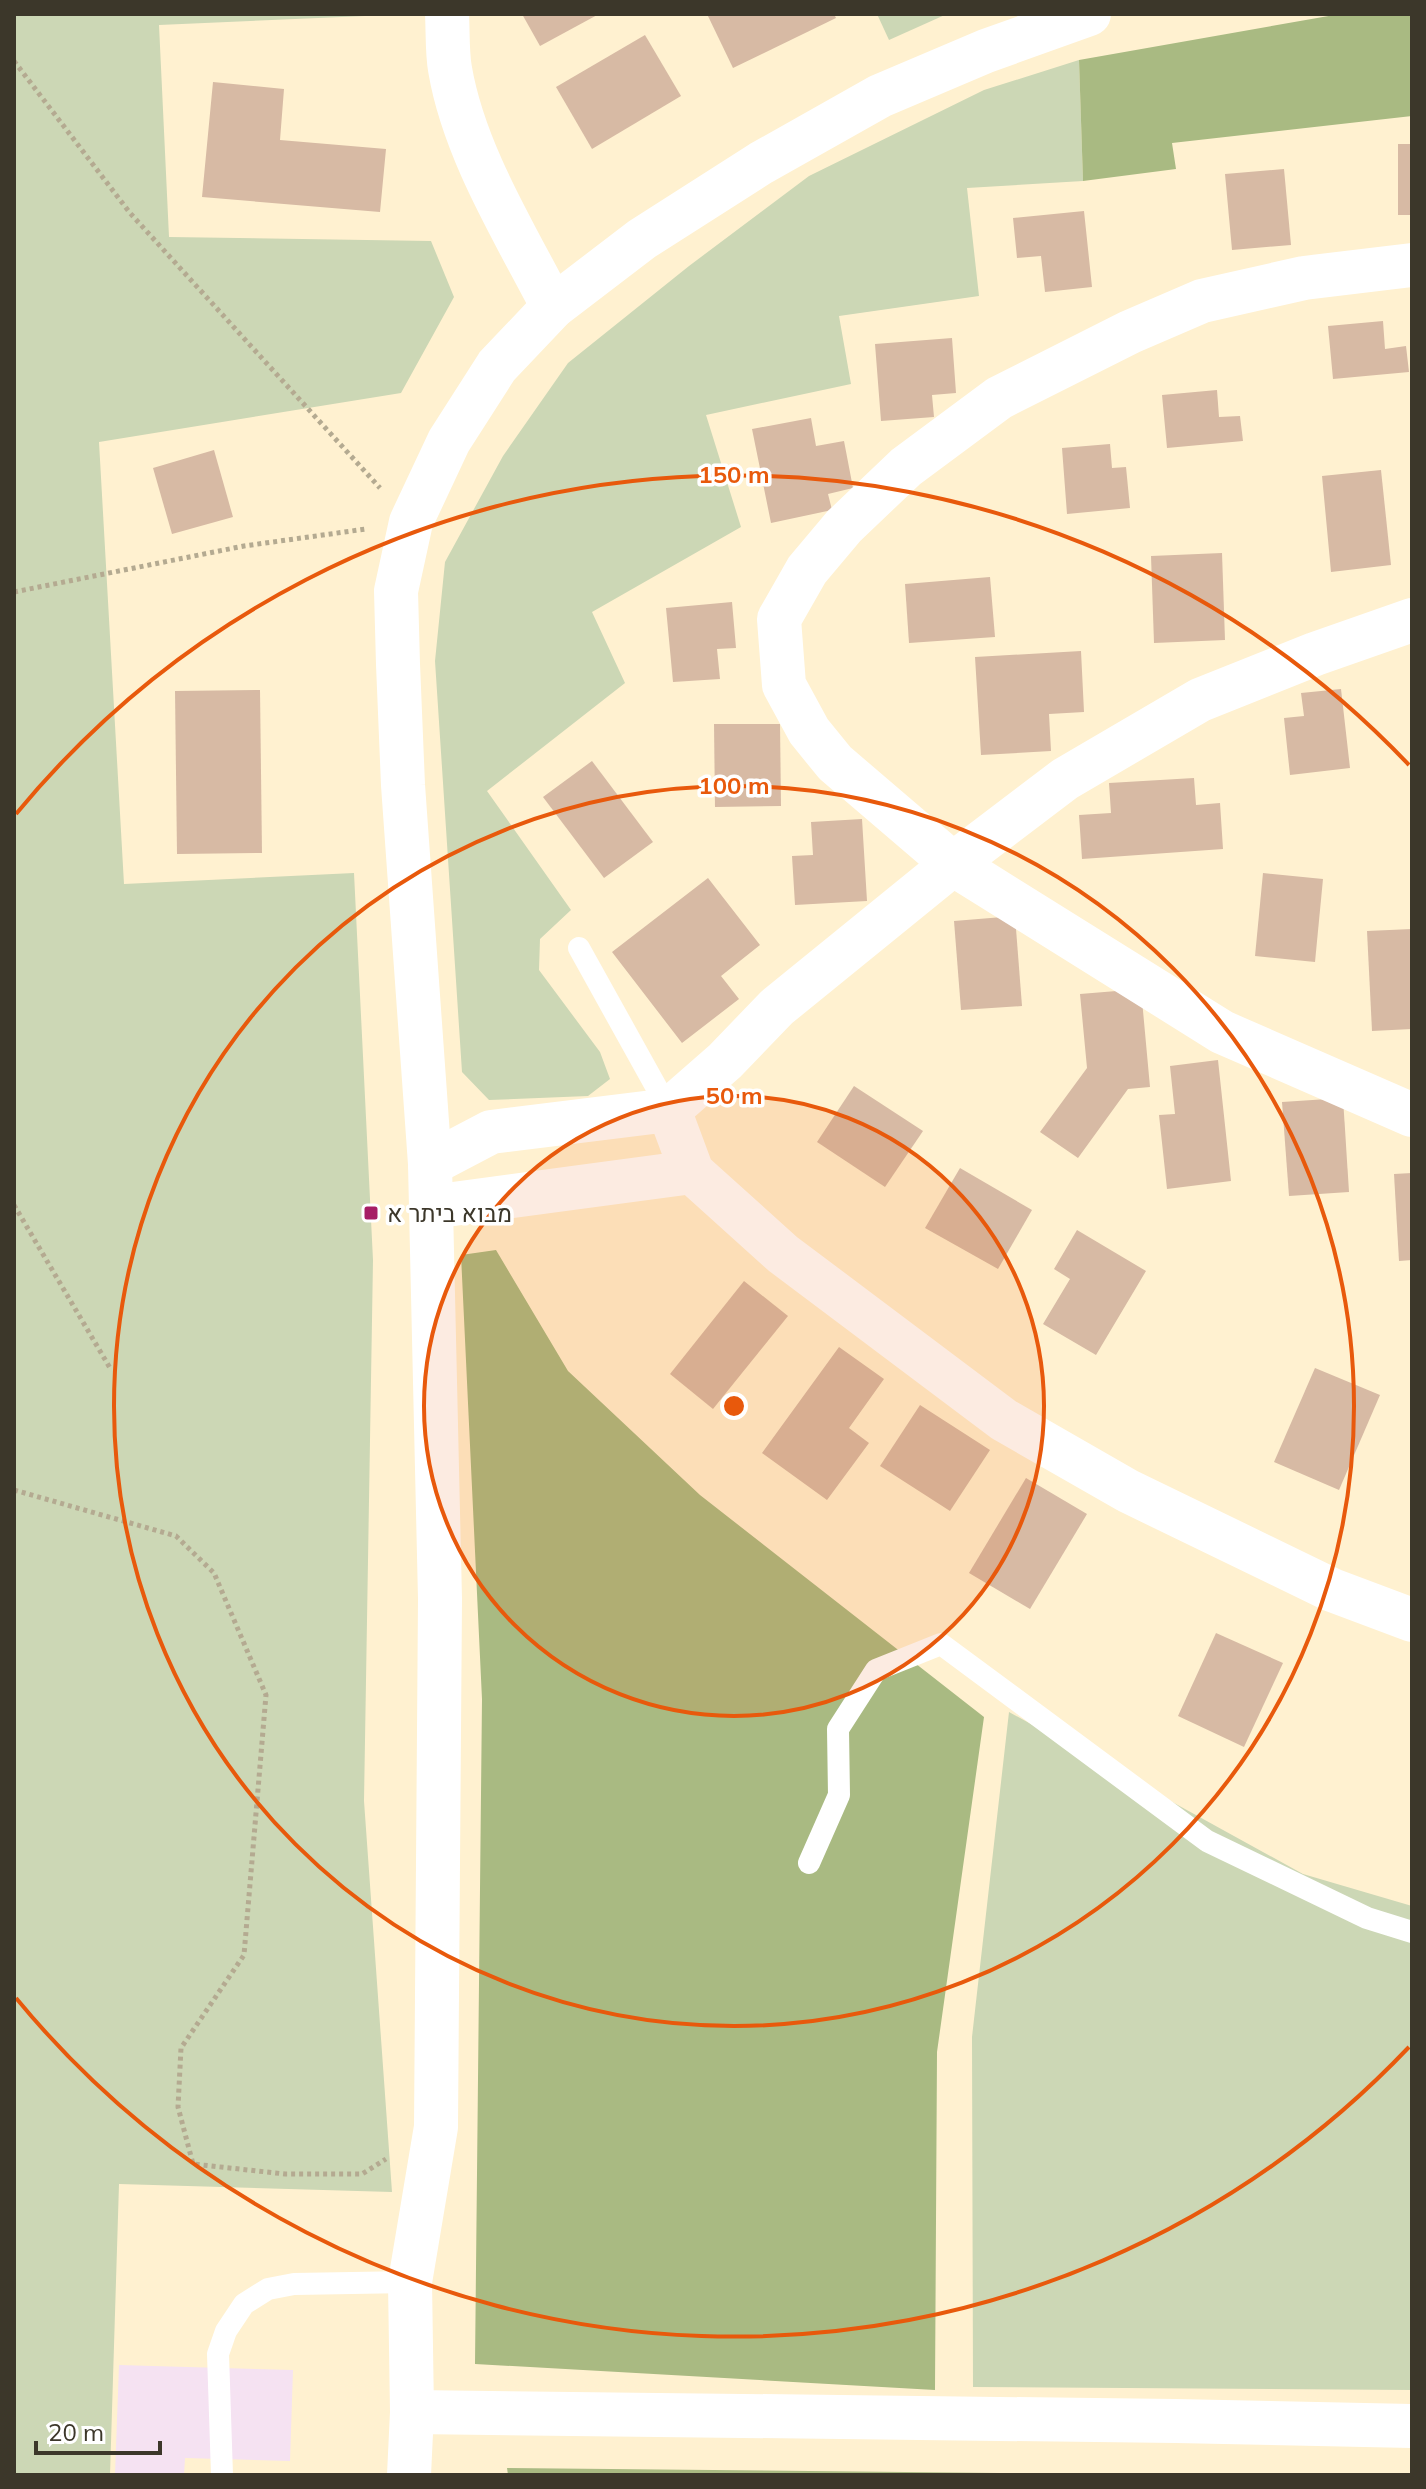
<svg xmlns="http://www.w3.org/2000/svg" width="1426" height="2489" font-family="Mulish,Heebo,sans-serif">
	<rect width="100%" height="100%" fill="#fff1d0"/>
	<path fill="#f5e2f2" d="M119 2365 293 2370 290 2461 185 2458 184 2475H115Z"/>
	<g fill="#ccd7b5">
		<path d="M14 14H365V16L159 25 169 237 431 241 454 297 401 393 99 442 124 884 354 873 373 1260 364 1801 392 2192 119 2184 110 2475H14Z"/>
		<path d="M877 14H947L889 40Z"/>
		<path d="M1079 60 1083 181 967 188 979 296 839 316 851 384 706 415 741 527 592 612 625 683 487 791 571 910 540 939 539 970 600 1052 610 1079 588 1096 489 1100 462 1072 435 661 445 562 503 456 568 363 689 266 809 176 984 90Z"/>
		<path d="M1009 1712 1303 1874 1412 1906V2390L973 2387 972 2037Z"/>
	</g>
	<g fill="#a9ba82">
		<path d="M1340 14H1412V116L1172 143 1176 169 1083 181 1079 60Z"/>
		<path d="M496 1250 568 1371 700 1495 984 1717 937 2052 935 2390 475 2364 482 1699 461 1255Z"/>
		<path d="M507 2468 1000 2473 1017 2475H508Z"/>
	</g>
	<g fill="#d7baa4">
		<path d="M522 14H599L540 46Z"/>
		<path d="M707 14H834L836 18 733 68Z"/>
		<path d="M645 35 681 96 592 149 556 87Z"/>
		<path d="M213 82 284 89 280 140 386 149 380 212 202 197Z"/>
		<rect x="1398" y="144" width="14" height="71"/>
		<path d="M1284 169 1291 245 1232 250 1225 174Z"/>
		<path d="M1084 211 1092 287 1045 292 1041 256 1017 258 1013 218Z"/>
		<path d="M1383 321 1385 349 1406 346 1409 372 1333 379 1328 326Z"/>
		<path d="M952 338 956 393 932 395 934 417 881 421 875 344Z"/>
		<path d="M1217 390 1219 417 1240 416 1243 441 1167 448 1162 395Z"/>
		<path d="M811 418 816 446 844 441 853 488 828 494 832 510 771 523 752 429Z"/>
		<path d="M1110 444 1112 468 1126 467 1130 508 1067 514 1062 448Z"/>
		<path d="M214 450 233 517 172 534 153 468Z"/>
		<path d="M1381 470 1391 565 1331 572 1322 476Z"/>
		<path d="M1222 553 1225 640 1154 643 1151 556Z"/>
		<path d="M990 577 995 637 909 643 905 584Z"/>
		<path d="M732 602 736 648 717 649 720 679 673 682 666 608Z"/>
		<path d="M1081 651 1084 712 1049 714 1051 751 981 755 975 657Z"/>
		<path d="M1341 689 1350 768 1290 775 1284 718 1304 716 1301 693Z"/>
		<path d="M260 690 262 853 177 854 175 691Z"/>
		<path d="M714 724H780L781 806 715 807Z"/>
		<path d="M592 761 653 842 604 878 543 797Z"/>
		<path d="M1194 778 1196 805 1220 803 1223 849 1082 859 1079 815 1111 813 1109 783Z"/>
		<path d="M862 819 867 901 795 905 792 856 813 855 811 822Z"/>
		<path d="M1263 873 1323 879 1315 962 1255 956Z"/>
		<path d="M708 878 760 945 721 976 739 999 682 1043 612 952Z"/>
		<path d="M1015 916 1022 1006 961 1010 954 921Z"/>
		<path d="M1412 929V1029L1372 1031 1367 931Z"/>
		<path d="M1141 989 1150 1087 1128 1089 1078 1158 1040 1132 1087 1068 1080 994Z"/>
		<path d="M1218 1060 1231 1181 1167 1189 1159 1115 1175 1114 1170 1066Z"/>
		<path d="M854 1086 923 1131 885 1187 817 1142Z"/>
		<path d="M1343 1098 1349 1192 1289 1196 1282 1102Z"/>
		<path d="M960 1168 1032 1210 998 1269 925 1228Z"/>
		<path d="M1412 1173V1260L1399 1261 1394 1174Z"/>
		<path d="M1077 1230 1146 1271 1096 1355 1043 1324 1070 1279 1054 1269Z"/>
		<path d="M744 1281 788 1316 713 1409 670 1374Z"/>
		<path d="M839 1347 884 1379 849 1428 869 1443 827 1500 762 1453Z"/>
		<path d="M1315 1368 1380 1395 1339 1490 1274 1462Z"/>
		<path d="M920 1405 990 1450 950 1511 880 1466Z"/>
		<path d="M1026 1478 1087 1514 1030 1609 969 1573Z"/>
		<path d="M1216 1633 1283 1663 1244 1747 1178 1716Z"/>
	</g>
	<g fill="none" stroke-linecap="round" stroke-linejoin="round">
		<g stroke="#b4aa91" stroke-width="5" stroke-dasharray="4 4" stroke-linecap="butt">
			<path d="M14 61 130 213 380 488"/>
			<path d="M14 592 244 546 366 529"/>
			<path d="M14 1205 110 1368"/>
			<path d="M14 1490 176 1536 214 1573 266 1695 244 1955 181 2048 178 2107 193 2164 285 2174H362L386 2159"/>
		</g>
		<g stroke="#fff" stroke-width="22">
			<path d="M579 948 669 1110"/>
			<path d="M809 1863 839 1795 838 1729 876 1670 941 1644 1207 1841 1367 1918 1412 1932"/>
			<path d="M222 2475 218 2354 226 2331 244 2304 268 2289 294 2284 410 2282"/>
		</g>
		<g stroke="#fff" stroke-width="44">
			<path d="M447 14C448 32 447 52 450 69 464 152 515 233 553 307"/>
			<path d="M1412 265 1304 278 1202 301 1130 332 999 398 906 467 844 526 807 570 779 619 784 685 809 731 835 763 953 864 1222 1032 1412 1115"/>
			<path d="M669 1110 725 1061 777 1007 953 864 1065 779 1200 700 1315 654 1412 620"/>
			<path d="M412 2412 1176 2421 1412 2426"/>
		</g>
		<g stroke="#fff" stroke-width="44">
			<path d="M430 1164 491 1132 669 1110 692 1172 783 1254 1004 1420 1128 1491 1332 1590 1412 1620"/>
			<path d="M431 1207 692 1172"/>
			<path d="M409 2475 412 2412 410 2282 436 2127 440 1599 430 1164 403 785 398 664 396 591 411 522 449 441 497 366 553 307 642 239 761 163 880 96 986 51 1089 14"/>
		</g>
	</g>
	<circle cx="734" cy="1406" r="310" fill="#e8590c" fill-opacity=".12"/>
	<g fill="none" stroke="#e8590c" stroke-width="4">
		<circle cx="734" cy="1406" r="310"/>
		<circle cx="734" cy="1406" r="620"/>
		<path d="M1409 2047A931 931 0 0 1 16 1998M16 814A931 931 0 0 1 1409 765"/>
	</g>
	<rect fill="#a61d65" stroke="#fff" stroke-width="3" x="363" y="1205" width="16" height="16" rx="4"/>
	<g text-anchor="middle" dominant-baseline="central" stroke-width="7" stroke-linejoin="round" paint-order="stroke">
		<g font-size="24" fill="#3c372a" stroke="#fff" text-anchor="start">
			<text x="387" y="1213">מבוא ביתר א</text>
		</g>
	</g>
	<circle cx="734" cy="1406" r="12" fill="#e8590c" stroke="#fff" stroke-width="4"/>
	<g font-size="24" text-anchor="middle" font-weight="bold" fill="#e8590c" stroke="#fff" stroke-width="7" stroke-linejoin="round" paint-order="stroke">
		<text x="734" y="483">150 m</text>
		<text x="734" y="794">100 m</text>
		<text x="734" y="1104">50 m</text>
	</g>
	<rect width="1426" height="2489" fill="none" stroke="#3c372a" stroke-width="32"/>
	<path d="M36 2441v12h124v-12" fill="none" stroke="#3c372a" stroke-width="4"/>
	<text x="48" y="2441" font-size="24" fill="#3c372a" stroke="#ffffff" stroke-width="6" paint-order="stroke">20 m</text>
</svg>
